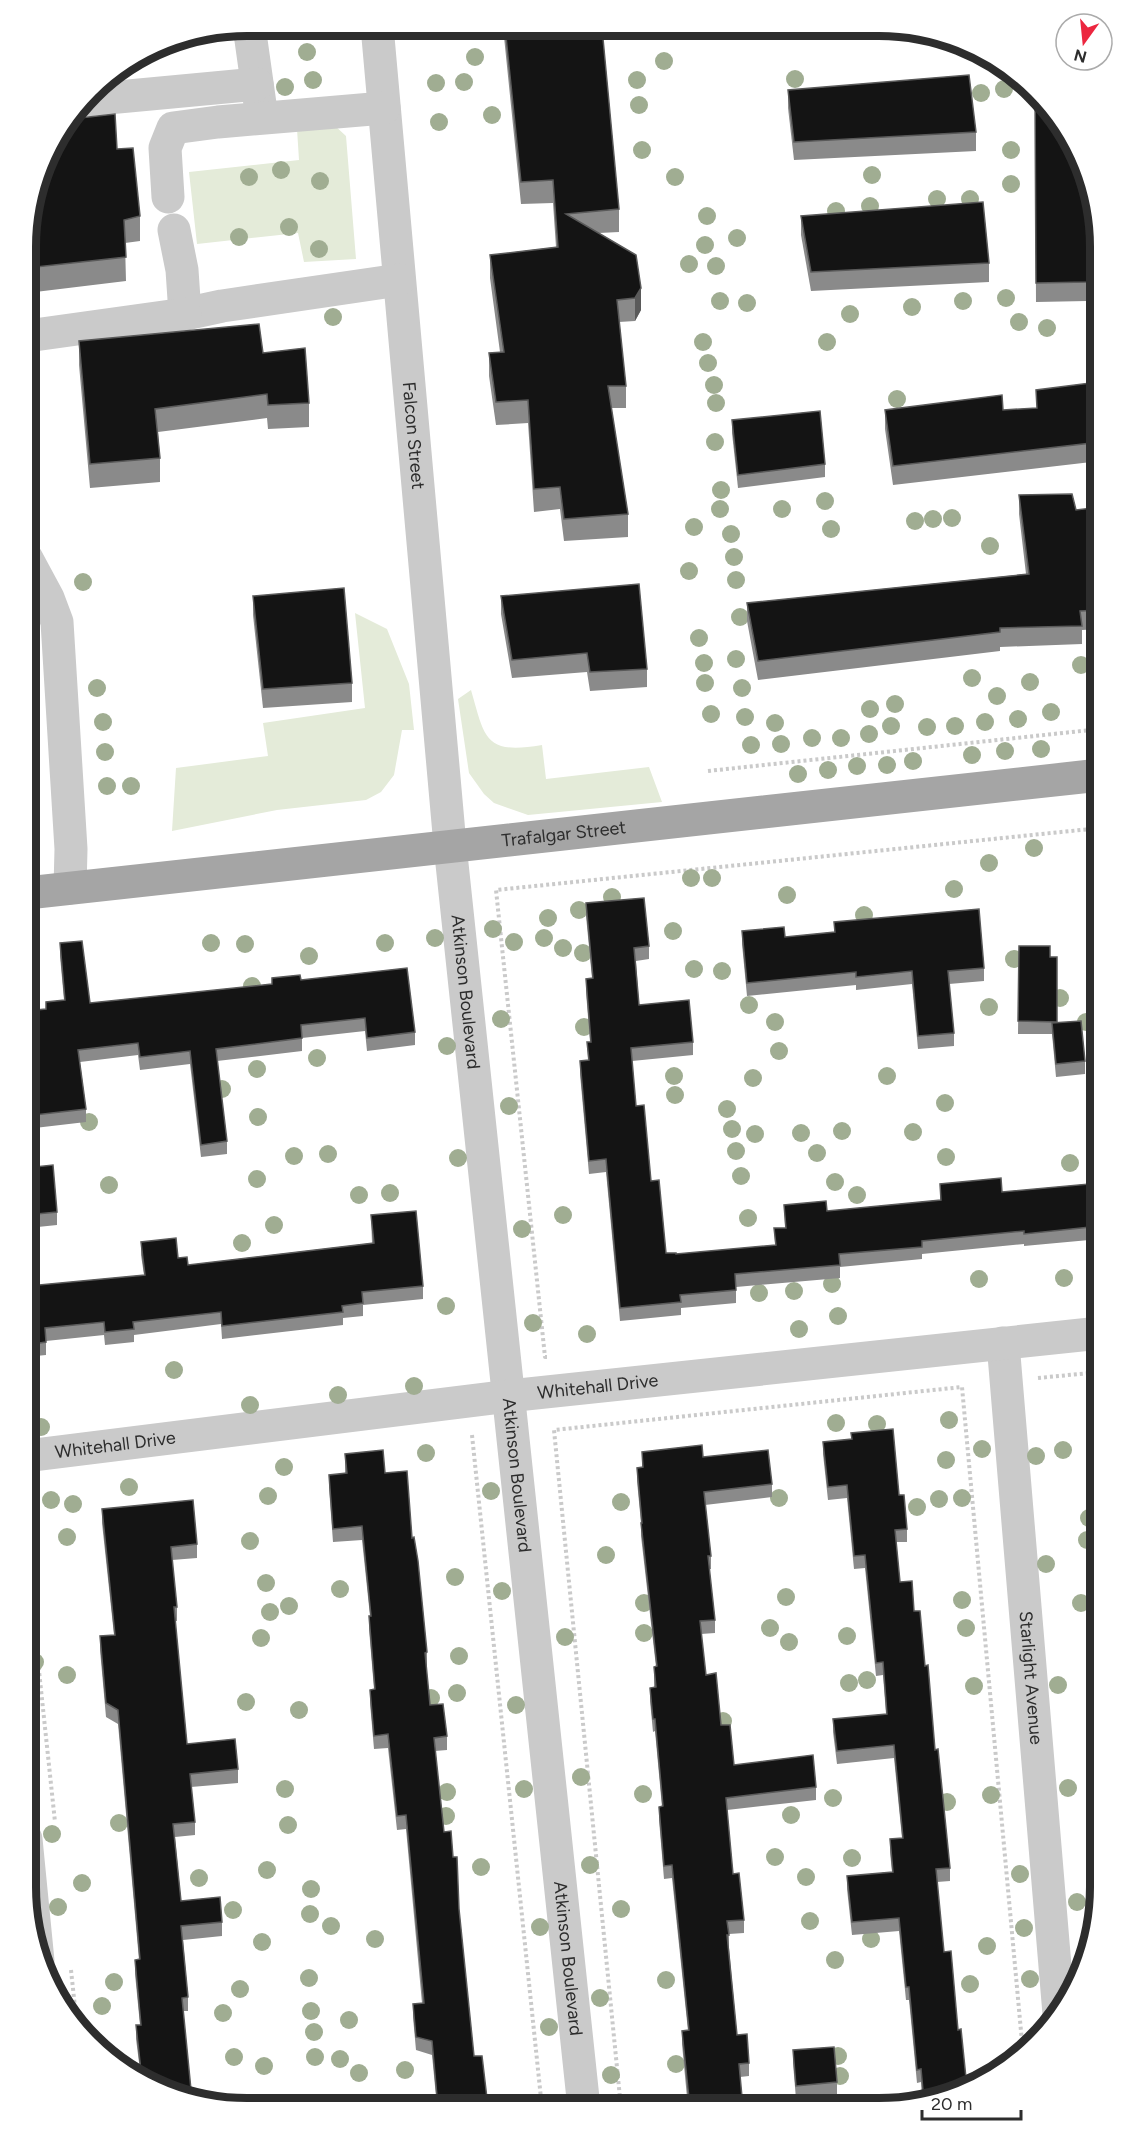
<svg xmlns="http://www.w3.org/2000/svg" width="1126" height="2134" font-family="Figtree,sans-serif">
	<rect width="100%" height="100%" fill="#fff"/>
	<g fill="#e4ebd9">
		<path d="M333 124 346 136 356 259 304 262 298 233 197 244 189 172 299 160 297 129Z"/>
		<path d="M355 613 387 629 409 684 414 730H402L394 775 381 792 366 800 277 810 172 831 176 768 268 756 263 723 365 708Z"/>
		<path d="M471 690C485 738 484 755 542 745L546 779 649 767 662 802 528 815 494 803 484 794 469 773 458 699Z"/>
	</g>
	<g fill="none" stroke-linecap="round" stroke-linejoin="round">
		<g stroke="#cacaca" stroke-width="4" stroke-dasharray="3 3" stroke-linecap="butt">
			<path d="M708 771 1100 729"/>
			<path d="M547 1357H545L496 890 1100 828"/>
			<path d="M1038 1378 1100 1372"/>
			<path d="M472 1435 542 2108"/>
			<path d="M26 1548 55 1822"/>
			<path d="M71 1970 77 2026"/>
			<path d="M621 2108 554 1430 962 1387 1023 2053"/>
		</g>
		<g stroke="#cacaca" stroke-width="33">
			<path d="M249 26 260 104"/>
			<path id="s1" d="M377 26 450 845 584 2108"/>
			<path d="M86 100 257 84"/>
			<path d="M168 197 165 148 173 128 218 122 384 108"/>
			<path d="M174 230 182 270 185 314 222 306 399 280"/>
			<path d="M27 336 185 314"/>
			<path d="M27 559 48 598 57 622 71 849 70 888"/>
			<path id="s2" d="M1003 1343 1059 2014"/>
			<path id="s3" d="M26 1456 509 1396 1100 1333"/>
			<path d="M26 1839 38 1961"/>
		</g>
		<path stroke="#a5a5a5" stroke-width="33" id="s4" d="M27 893 1100 775"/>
	</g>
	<g fill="#a0ad92">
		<circle cx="307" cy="52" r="9"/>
		<circle cx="475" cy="57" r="9"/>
		<circle cx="664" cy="61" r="9"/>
		<circle cx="795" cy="79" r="9"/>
		<circle cx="313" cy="80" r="9"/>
		<circle cx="637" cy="80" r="9"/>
		<circle cx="464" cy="82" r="9"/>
		<circle cx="436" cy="83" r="9"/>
		<circle cx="285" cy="87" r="9"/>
		<circle cx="1004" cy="89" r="9"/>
		<circle cx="981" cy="93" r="9"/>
		<circle cx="639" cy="105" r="9"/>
		<circle cx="492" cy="115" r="9"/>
		<circle cx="439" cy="122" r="9"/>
		<circle cx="642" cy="150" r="9"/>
		<circle cx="1011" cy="150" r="9"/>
		<circle cx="281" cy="170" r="9"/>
		<circle cx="872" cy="175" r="9"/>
		<circle cx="249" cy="177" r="9"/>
		<circle cx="675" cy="177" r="9"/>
		<circle cx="320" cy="181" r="9"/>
		<circle cx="1011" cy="184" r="9"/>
		<circle cx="937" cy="199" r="9"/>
		<circle cx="970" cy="199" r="9"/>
		<circle cx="870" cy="206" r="9"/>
		<circle cx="836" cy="211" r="9"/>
		<circle cx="707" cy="216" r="9"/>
		<circle cx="289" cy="227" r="9"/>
		<circle cx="239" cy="237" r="9"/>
		<circle cx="737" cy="238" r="9"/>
		<circle cx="705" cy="245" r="9"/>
		<circle cx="319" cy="249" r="9"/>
		<circle cx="689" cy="264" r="9"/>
		<circle cx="716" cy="266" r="9"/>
		<circle cx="1006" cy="298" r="9"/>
		<circle cx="720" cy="301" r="9"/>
		<circle cx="963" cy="301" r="9"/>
		<circle cx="747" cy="303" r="9"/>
		<circle cx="912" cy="307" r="9"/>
		<circle cx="850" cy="314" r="9"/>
		<circle cx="333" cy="317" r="9"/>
		<circle cx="1019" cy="322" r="9"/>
		<circle cx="1047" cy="328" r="9"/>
		<circle cx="703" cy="342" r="9"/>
		<circle cx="827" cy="342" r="9"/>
		<circle cx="708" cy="363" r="9"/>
		<circle cx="714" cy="385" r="9"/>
		<circle cx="897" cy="399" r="9"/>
		<circle cx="716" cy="403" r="9"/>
		<circle cx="715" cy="442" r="9"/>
		<circle cx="721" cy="490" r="9"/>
		<circle cx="825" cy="501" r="9"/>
		<circle cx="720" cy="509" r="9"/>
		<circle cx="782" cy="509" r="9"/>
		<circle cx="952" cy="518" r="9"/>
		<circle cx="933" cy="519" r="9"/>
		<circle cx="915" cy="521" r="9"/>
		<circle cx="694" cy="527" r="9"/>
		<circle cx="831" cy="529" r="9"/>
		<circle cx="731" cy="534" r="9"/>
		<circle cx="990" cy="546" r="9"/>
		<circle cx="734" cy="557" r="9"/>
		<circle cx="689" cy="571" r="9"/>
		<circle cx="736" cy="580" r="9"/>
		<circle cx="83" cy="582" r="9"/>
		<circle cx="740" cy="617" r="9"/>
		<circle cx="699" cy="638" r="9"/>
		<circle cx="736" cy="659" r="9"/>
		<circle cx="704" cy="663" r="9"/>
		<circle cx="1081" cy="665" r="9"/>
		<circle cx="972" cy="678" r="9"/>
		<circle cx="1030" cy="682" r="9"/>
		<circle cx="705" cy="683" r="9"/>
		<circle cx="97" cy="688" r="9"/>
		<circle cx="742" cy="688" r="9"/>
		<circle cx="997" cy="696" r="9"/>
		<circle cx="895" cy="704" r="9"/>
		<circle cx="870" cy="709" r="9"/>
		<circle cx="1051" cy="712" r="9"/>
		<circle cx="711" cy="714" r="9"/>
		<circle cx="745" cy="717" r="9"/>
		<circle cx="1018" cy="719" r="9"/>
		<circle cx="103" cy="722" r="9"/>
		<circle cx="985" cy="722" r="9"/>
		<circle cx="775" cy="723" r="9"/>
		<circle cx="891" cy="726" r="9"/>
		<circle cx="955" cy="726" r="9"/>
		<circle cx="927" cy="727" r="9"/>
		<circle cx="869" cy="734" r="9"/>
		<circle cx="812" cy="738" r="9"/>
		<circle cx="841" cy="738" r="9"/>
		<circle cx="781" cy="744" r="9"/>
		<circle cx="751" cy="745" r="9"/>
		<circle cx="1041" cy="749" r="9"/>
		<circle cx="1005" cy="751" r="9"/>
		<circle cx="105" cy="752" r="9"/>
		<circle cx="972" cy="755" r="9"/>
		<circle cx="913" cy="761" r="9"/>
		<circle cx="887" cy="765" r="9"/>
		<circle cx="857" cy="766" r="9"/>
		<circle cx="828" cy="770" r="9"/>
		<circle cx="798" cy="774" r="9"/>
		<circle cx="107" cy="786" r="9"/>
		<circle cx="131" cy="786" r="9"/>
		<circle cx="1034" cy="848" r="9"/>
		<circle cx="989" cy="863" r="9"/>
		<circle cx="691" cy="878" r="9"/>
		<circle cx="712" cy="878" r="9"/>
		<circle cx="954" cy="889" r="9"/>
		<circle cx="787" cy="895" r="9"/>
		<circle cx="612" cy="897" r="9"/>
		<circle cx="579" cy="910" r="9"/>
		<circle cx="864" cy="915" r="9"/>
		<circle cx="548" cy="918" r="9"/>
		<circle cx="493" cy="929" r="9"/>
		<circle cx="673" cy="931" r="9"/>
		<circle cx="435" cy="938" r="9"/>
		<circle cx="544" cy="938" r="9"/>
		<circle cx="514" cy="942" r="9"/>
		<circle cx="211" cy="943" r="9"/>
		<circle cx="385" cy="943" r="9"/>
		<circle cx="245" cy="944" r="9"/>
		<circle cx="563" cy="948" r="9"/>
		<circle cx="583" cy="953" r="9"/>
		<circle cx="309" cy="956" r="9"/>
		<circle cx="1014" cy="959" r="9"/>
		<circle cx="694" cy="969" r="9"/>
		<circle cx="722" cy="971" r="9"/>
		<circle cx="252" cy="986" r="9"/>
		<circle cx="1060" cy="998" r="9"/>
		<circle cx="749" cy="1005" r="9"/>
		<circle cx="989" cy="1007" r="9"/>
		<circle cx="501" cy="1019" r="9"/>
		<circle cx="775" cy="1022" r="9"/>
		<circle cx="1086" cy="1022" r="9"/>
		<circle cx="584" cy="1027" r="9"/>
		<circle cx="447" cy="1046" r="9"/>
		<circle cx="779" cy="1051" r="9"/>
		<circle cx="317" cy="1058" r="9"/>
		<circle cx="257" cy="1069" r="9"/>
		<circle cx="674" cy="1076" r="9"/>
		<circle cx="887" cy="1076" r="9"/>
		<circle cx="753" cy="1078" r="9"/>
		<circle cx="222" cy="1089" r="9"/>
		<circle cx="675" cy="1095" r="9"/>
		<circle cx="945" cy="1103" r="9"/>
		<circle cx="509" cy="1106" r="9"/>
		<circle cx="727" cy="1109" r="9"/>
		<circle cx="258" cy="1117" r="9"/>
		<circle cx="89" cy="1122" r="9"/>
		<circle cx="732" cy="1129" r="9"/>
		<circle cx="842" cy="1131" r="9"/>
		<circle cx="913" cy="1132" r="9"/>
		<circle cx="801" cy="1133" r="9"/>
		<circle cx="755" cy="1134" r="9"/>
		<circle cx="736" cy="1151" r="9"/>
		<circle cx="817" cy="1153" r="9"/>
		<circle cx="328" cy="1154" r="9"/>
		<circle cx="294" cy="1156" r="9"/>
		<circle cx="946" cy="1157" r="9"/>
		<circle cx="458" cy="1158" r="9"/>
		<circle cx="1070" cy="1163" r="9"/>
		<circle cx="741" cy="1176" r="9"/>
		<circle cx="257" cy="1179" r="9"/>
		<circle cx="835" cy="1182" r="9"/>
		<circle cx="109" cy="1185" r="9"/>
		<circle cx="390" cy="1193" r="9"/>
		<circle cx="359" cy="1195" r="9"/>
		<circle cx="857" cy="1195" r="9"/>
		<circle cx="563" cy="1215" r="9"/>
		<circle cx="748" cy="1218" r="9"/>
		<circle cx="274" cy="1225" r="9"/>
		<circle cx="522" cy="1229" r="9"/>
		<circle cx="242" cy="1243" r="9"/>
		<circle cx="1064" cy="1278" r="9"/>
		<circle cx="979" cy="1279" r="9"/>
		<circle cx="832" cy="1284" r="9"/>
		<circle cx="794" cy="1291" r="9"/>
		<circle cx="759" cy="1293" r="9"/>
		<circle cx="446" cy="1306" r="9"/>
		<circle cx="838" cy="1316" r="9"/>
		<circle cx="533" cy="1323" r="9"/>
		<circle cx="799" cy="1329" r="9"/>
		<circle cx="587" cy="1334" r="9"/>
		<circle cx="174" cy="1370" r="9"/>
		<circle cx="414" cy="1386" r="9"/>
		<circle cx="338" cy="1395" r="9"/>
		<circle cx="250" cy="1405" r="9"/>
		<circle cx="949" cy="1420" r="9"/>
		<circle cx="836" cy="1423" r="9"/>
		<circle cx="877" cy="1424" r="9"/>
		<circle cx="41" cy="1427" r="9"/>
		<circle cx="982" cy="1449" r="9"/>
		<circle cx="1063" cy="1450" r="9"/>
		<circle cx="426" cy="1453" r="9"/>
		<circle cx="1036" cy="1456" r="9"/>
		<circle cx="946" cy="1460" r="9"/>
		<circle cx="284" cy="1467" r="9"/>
		<circle cx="129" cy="1487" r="9"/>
		<circle cx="491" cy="1491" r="9"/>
		<circle cx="268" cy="1496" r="9"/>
		<circle cx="779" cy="1498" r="9"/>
		<circle cx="962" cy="1498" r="9"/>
		<circle cx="939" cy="1499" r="9"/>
		<circle cx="51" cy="1500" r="9"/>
		<circle cx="621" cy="1502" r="9"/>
		<circle cx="73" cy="1504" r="9"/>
		<circle cx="917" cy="1507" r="9"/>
		<circle cx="1089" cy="1518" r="9"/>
		<circle cx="67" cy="1537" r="9"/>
		<circle cx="1087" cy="1540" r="9"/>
		<circle cx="250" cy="1541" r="9"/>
		<circle cx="606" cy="1555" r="9"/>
		<circle cx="1046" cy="1564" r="9"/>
		<circle cx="455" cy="1577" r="9"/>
		<circle cx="266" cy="1583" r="9"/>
		<circle cx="340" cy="1589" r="9"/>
		<circle cx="502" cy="1591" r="9"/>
		<circle cx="786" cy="1597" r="9"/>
		<circle cx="962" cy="1600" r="9"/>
		<circle cx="644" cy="1603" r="9"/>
		<circle cx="1081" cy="1603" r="9"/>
		<circle cx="289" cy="1606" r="9"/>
		<circle cx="270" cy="1612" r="9"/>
		<circle cx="770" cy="1628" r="9"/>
		<circle cx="966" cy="1628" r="9"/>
		<circle cx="644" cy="1633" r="9"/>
		<circle cx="847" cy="1636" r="9"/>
		<circle cx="565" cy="1637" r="9"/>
		<circle cx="261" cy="1638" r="9"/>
		<circle cx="789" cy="1642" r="9"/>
		<circle cx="459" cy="1656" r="9"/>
		<circle cx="35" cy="1662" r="9"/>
		<circle cx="67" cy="1675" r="9"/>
		<circle cx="867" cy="1680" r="9"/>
		<circle cx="849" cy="1683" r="9"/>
		<circle cx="1058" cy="1685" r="9"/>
		<circle cx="974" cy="1686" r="9"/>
		<circle cx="457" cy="1693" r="9"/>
		<circle cx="431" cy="1698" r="9"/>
		<circle cx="246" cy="1702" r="9"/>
		<circle cx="516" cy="1705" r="9"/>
		<circle cx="299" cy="1710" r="9"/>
		<circle cx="723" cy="1721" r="9"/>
		<circle cx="581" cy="1777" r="9"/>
		<circle cx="1068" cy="1788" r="9"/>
		<circle cx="285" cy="1789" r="9"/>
		<circle cx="524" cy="1789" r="9"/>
		<circle cx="447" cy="1792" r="9"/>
		<circle cx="643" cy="1794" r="9"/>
		<circle cx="991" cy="1795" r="9"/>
		<circle cx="833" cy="1798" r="9"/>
		<circle cx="947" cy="1802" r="9"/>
		<circle cx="791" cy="1815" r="9"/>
		<circle cx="446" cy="1816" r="9"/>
		<circle cx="119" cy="1823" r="9"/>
		<circle cx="288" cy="1825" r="9"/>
		<circle cx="52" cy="1834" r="9"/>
		<circle cx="775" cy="1857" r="9"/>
		<circle cx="852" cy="1858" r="9"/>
		<circle cx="590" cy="1865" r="9"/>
		<circle cx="481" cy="1867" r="9"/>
		<circle cx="267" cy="1870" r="9"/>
		<circle cx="1020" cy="1874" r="9"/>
		<circle cx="806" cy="1877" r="9"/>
		<circle cx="199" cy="1878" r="9"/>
		<circle cx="82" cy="1883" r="9"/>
		<circle cx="311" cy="1889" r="9"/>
		<circle cx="1077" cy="1902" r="9"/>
		<circle cx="58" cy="1907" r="9"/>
		<circle cx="621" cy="1909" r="9"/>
		<circle cx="233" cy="1910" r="9"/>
		<circle cx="310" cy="1914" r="9"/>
		<circle cx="810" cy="1921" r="9"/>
		<circle cx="331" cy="1926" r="9"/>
		<circle cx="540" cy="1927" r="9"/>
		<circle cx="1024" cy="1928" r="9"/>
		<circle cx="375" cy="1939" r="9"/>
		<circle cx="871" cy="1939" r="9"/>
		<circle cx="262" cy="1942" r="9"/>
		<circle cx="987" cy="1946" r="9"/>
		<circle cx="835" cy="1960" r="9"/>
		<circle cx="309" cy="1978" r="9"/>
		<circle cx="1030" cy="1979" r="9"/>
		<circle cx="666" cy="1980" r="9"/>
		<circle cx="114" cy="1982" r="9"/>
		<circle cx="970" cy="1984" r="9"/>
		<circle cx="240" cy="1989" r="9"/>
		<circle cx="600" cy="1998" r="9"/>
		<circle cx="102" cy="2006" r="9"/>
		<circle cx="311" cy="2011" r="9"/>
		<circle cx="223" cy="2013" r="9"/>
		<circle cx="349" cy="2020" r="9"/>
		<circle cx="549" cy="2027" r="9"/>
		<circle cx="314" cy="2032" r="9"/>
		<circle cx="838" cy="2056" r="9"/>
		<circle cx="234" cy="2057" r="9"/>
		<circle cx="315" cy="2057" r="9"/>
		<circle cx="340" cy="2059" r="9"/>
		<circle cx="676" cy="2064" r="9"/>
		<circle cx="264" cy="2066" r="9"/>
		<circle cx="405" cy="2070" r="9"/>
		<circle cx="359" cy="2073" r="9"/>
		<circle cx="611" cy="2075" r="9"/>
		<circle cx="840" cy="2076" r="9"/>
	</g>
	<g fill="#8a8a8a">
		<path d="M503 27 602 28 619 209V232L599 233 636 255 641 310 635 321 619 322 626 386V408H611L628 514V537L564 541 560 509 534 512 528 423 496 425 489 376V353L500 352 490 278V255L556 247 553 203 521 204Z"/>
		<path d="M788 90 976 132V151L794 160 788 108Z"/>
		<path d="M1035 92 1101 247 1100 290H1088L1087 301 1036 302Z"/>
		<path d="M117 149 140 216V241L125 243 126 281 27 293V218Z"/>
		<path d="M801 216 989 263V282L811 291 801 235Z"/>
		<path d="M79 341 263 353 309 403V427L268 429 267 418 158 432 160 458V482L90 488 79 365Z"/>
		<path d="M1100 404V461L893 485 885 429V410H1003Z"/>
		<path d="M732 420 825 464V477L738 488 732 433Z"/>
		<path d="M1019 495 1076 510 1100 511V629L1082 630V644L1000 647V651L758 680 747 621V603L1026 574 1019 514Z"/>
		<path d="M253 596 352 683V702L263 708 253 615Z"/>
		<path d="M501 596 647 669V687L590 691 587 672 512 678 501 614Z"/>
		<path d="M586 903 649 946V959L636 961 639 1005 693 1042V1055L632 1061 636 1106 666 1253 676 1254 775 1245 774 1228H785L784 1205 827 1211 940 1200V1184L1002 1192 1100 1183V1239L1024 1246V1244L922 1254V1259L840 1267V1278L736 1287V1303L681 1308V1315L620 1321 606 1172 589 1174 580 1074V1061H588L587 1042H590L586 992V979L592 978 586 916Z"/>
		<path d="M834 922 984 968V981L949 984 954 1033V1046L918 1049 912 984 856 990V985L747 996 742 944V931L785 937 834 932Z"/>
		<path d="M60 943 90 1003 272 984V978L301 980 415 1032V1045L367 1051 365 1031 302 1038V1051L217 1061 227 1141V1154L201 1157 190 1064 140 1070 138 1055 80 1062 86 1109V1122L26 1129V1011L46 1009V1002L64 1000 60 956Z"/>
		<path d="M1019 946 1050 957H1057V1023L1085 1061V1074L1056 1077 1052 1034H1018Z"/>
		<path d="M26 1168 57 1212V1225L28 1228 34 1280 39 1285 144 1275 141 1255V1242L178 1258 188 1265 372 1243 371 1215 423 1286V1299L363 1305V1316L343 1318V1325L222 1339 221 1324 134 1335V1342L105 1345 104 1335 46 1341V1355L26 1357Z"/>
		<path d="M851 1433 899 1495 907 1529V1542H896L900 1582 914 1611 925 1666 950 1868V1881L937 1882 951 2097 922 2101 921 2082 917 2083 909 2000H906L899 1931 852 1935 847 1889V1876L892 1872 890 1852V1839L902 1838 894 1758 837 1764 833 1732V1719L886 1714 883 1675 876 1676 865 1568 854 1569 847 1498 828 1500 823 1454V1442L851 1439Z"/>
		<path d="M642 1452 703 1457 772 1484V1497L705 1505 711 1556V1569H709L715 1620V1633L701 1634 706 1675 734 1765 816 1787V1800L727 1810 733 1874 744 1920V1933L729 1934V1948L737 2035 749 2063V2076L740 2077 743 2108H688L682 2044V2031H688L672 1878 664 1879 659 1820V1807H662L655 1731 653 1732 650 1701V1688L654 1687V1667H656L641 1536V1523L637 1481V1468H642Z"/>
		<path d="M345 1454 385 1473 412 1538 427 1652V1666H426L430 1705 447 1736V1750L435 1751 444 1832 459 1909 474 2056 488 2107H437L432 2055 416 2050 413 2017V2004L422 2003 406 1829 397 1830 388 1748 374 1749 370 1703V1690L374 1689 369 1629 370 1616 362 1540 333 1542 329 1488V1475L345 1474Z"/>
		<path d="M102 1509 197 1544V1558L172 1560 177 1607V1621H175L187 1744 238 1769V1783L191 1787 195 1822V1835L175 1837 181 1901 222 1922V1936L183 1940 188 1997V2011H184L162 2092 141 2078 136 2039V2025H140L135 1974V1960H139L118 1724 106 1717 100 1650V1636L114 1635 102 1523Z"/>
		<path d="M793 2050 837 2082V2095L796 2099 793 2063Z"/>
	</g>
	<g fill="#5a5a5a">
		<path d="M1088 271V290L1087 301V282Z"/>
		<path d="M641 288V310L635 321V298Z"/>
		<rect x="27" y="293" width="2" height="24"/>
	</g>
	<g fill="#141414" stroke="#5a5a5a" stroke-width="1.5">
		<path d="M505 27 602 28 619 209 566 214 636 255 641 288 635 298 617 300 626 386H608L628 514 564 519 560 487 534 489 528 400 496 402 489 353 504 352 490 255 558 247 553 180 521 182Z"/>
		<path d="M969 75 976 132 794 142 788 90Z"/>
		<path d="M1035 92 1063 124 1089 175 1101 247 1100 271H1088L1087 282 1036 283Z"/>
		<path d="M115 114 117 149 133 148 140 216 124 220 126 257 27 268V218L48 149 71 119Z"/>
		<path d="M983 202 989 263 811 272 801 216Z"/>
		<path d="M259 324 263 353 305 348 309 403 268 405 267 394 155 409 160 458 90 464 79 341Z"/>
		<path d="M1098 382 1100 404V442L893 466 885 410 1002 395 1003 410 1037 408 1036 390Z"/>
		<path d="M820 411 825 464 738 475 732 420Z"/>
		<path d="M1072 494 1076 510 1100 507V610L1080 611 1082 626 1000 628V632L758 661 747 603 1029 574 1019 495Z"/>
		<path d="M639 584 647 669 590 672 587 653 512 660 501 596Z"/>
		<path d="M344 588 352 683 263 689 253 596Z"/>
		<path d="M644 898 649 946 634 948 639 1005 689 1000 693 1042 631 1048 636 1106 644 1105 651 1181 659 1180 666 1253H676V1254L776 1245 774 1228H786L784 1205 826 1201 827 1211 941 1200 940 1184 1001 1178 1002 1192 1100 1183V1226L1024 1234V1231L922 1241V1247L839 1254 840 1265 735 1274 736 1290 680 1295 681 1302 620 1308 606 1159 589 1161 580 1061 589 1060 587 1042H591L586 979 593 978 586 903Z"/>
		<path d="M979 909 984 968 948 971 954 1033 918 1036 912 971 856 977V972L747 983 742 931 784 927 785 937 835 932 834 922Z"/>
		<path d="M82 941 90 1003 272 984V978L300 975 301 980 407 968 415 1032 367 1038 365 1018 301 1025 302 1038 216 1049 227 1141 201 1145 190 1051 140 1057 138 1043 78 1050 86 1109 26 1116V1011L46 1009V1002L65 1000 60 943Z"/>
		<path d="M1019 946H1050V957H1057V1022L1018 1021Z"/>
		<path d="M1081 1021 1085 1061 1056 1064 1052 1023Z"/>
		<path d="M53 1165 57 1212 26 1215V1168Z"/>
		<path d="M416 1211 423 1286 362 1292 363 1303 342 1306 343 1312 222 1326 221 1312 133 1322 134 1329 105 1332 104 1322 45 1328 46 1342 26 1345V1218L34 1280H39V1285L145 1275 141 1242 176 1238 178 1258 187 1257 188 1265 374 1243 371 1215Z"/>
		<path d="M893 1429 899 1495H904L907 1529 895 1530 900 1582 912 1581 914 1611H920L925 1666 928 1665 935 1750 938 1749 950 1868 936 1869 944 1952 951 1951 958 2030 961 2029 967 2088 951 2097 924 2101 921 2069 917 2070 909 1987H906L899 1918 852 1922 847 1876 893 1872 890 1839 903 1838 894 1745 837 1751 833 1719 887 1714 883 1662 876 1663 865 1555 854 1556 847 1485 828 1487 823 1442 852 1439 851 1433Z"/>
		<path d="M702 1445 703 1457 768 1450 772 1484 704 1492 711 1556H708L715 1620 700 1621 706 1675 716 1673 721 1725H730L734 1765 813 1755 816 1787 726 1798 733 1874 739 1873 744 1920 727 1921 729 1935H727L737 2035 747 2034 749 2063 739 2064 743 2108H690L682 2031 689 2030 672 1865 664 1866 659 1807 663 1806 655 1719H653L650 1688 656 1687 654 1667 657 1666 641 1523H642L637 1468 643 1467 642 1452Z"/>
		<path d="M383 1450 385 1473 407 1471 412 1538 414 1537 418 1561 427 1652 425 1653 430 1705 443 1704 447 1736 434 1738 444 1832 451 1831 453 1857H457L459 1909 474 2056H482L488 2107H438L432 2041 416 2037 413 2004 424 2003 406 1815 397 1816 388 1734 374 1736 370 1690 375 1689 369 1616H371L362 1526 333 1529 329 1475 347 1473 345 1454Z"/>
		<path d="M193 1500 197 1544 171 1547 177 1607H174L187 1744 235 1739 238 1769 190 1774 195 1822 173 1824 181 1901 220 1897 222 1922 181 1926 188 1997 182 1998 192 2100 162 2092 142 2080 136 2025H141L135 1960 140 1959 118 1710 106 1703 100 1636 115 1635 102 1509Z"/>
		<path d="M834 2047 837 2082 796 2086 793 2050Z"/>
	</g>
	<g text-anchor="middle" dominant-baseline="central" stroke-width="6" stroke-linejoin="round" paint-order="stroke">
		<g font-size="18" fill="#2d2d2d" stroke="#fff">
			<text stroke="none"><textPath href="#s1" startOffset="411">Falcon Street</textPath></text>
			<text stroke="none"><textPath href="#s4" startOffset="540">Trafalgar Street</textPath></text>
			<text stroke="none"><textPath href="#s1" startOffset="970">Atkinson Boulevard</textPath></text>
			<text stroke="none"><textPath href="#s3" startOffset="576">Whitehall Drive</textPath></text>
			<text stroke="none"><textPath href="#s3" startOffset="90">Whitehall Drive</textPath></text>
			<text stroke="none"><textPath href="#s1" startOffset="1456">Atkinson Boulevard</textPath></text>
			<text stroke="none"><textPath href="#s2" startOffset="336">Starlight Avenue</textPath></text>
			<text stroke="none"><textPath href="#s1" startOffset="1942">Atkinson Boulevard</textPath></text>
		</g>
	</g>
	<path d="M0 0H1126V2134H0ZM247 36H879A211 211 0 0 1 1090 247V1887A211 211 0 0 1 879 2098H247A211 211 0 0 1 36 1887V247A211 211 0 0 1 247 36Z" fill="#fff" fill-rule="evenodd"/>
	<path fill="none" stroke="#2d2d2d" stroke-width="8" d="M247 36H879A211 211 0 0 1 1090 247V1887A211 211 0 0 1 879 2098H247A211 211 0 0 1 36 1887V247A211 211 0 0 1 247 36Z"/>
	<g transform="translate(1084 42) rotate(195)"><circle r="28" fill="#ffffff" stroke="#ababab" stroke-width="1.5"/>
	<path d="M0-4.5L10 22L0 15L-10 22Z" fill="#ec263f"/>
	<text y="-9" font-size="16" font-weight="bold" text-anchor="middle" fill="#2d2d2d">N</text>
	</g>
	<path d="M922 2110v9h99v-9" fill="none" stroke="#2d2d2d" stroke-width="3"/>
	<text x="931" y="2110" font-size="18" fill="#2d2d2d" stroke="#ffffff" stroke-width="4.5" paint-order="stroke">20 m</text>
</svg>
